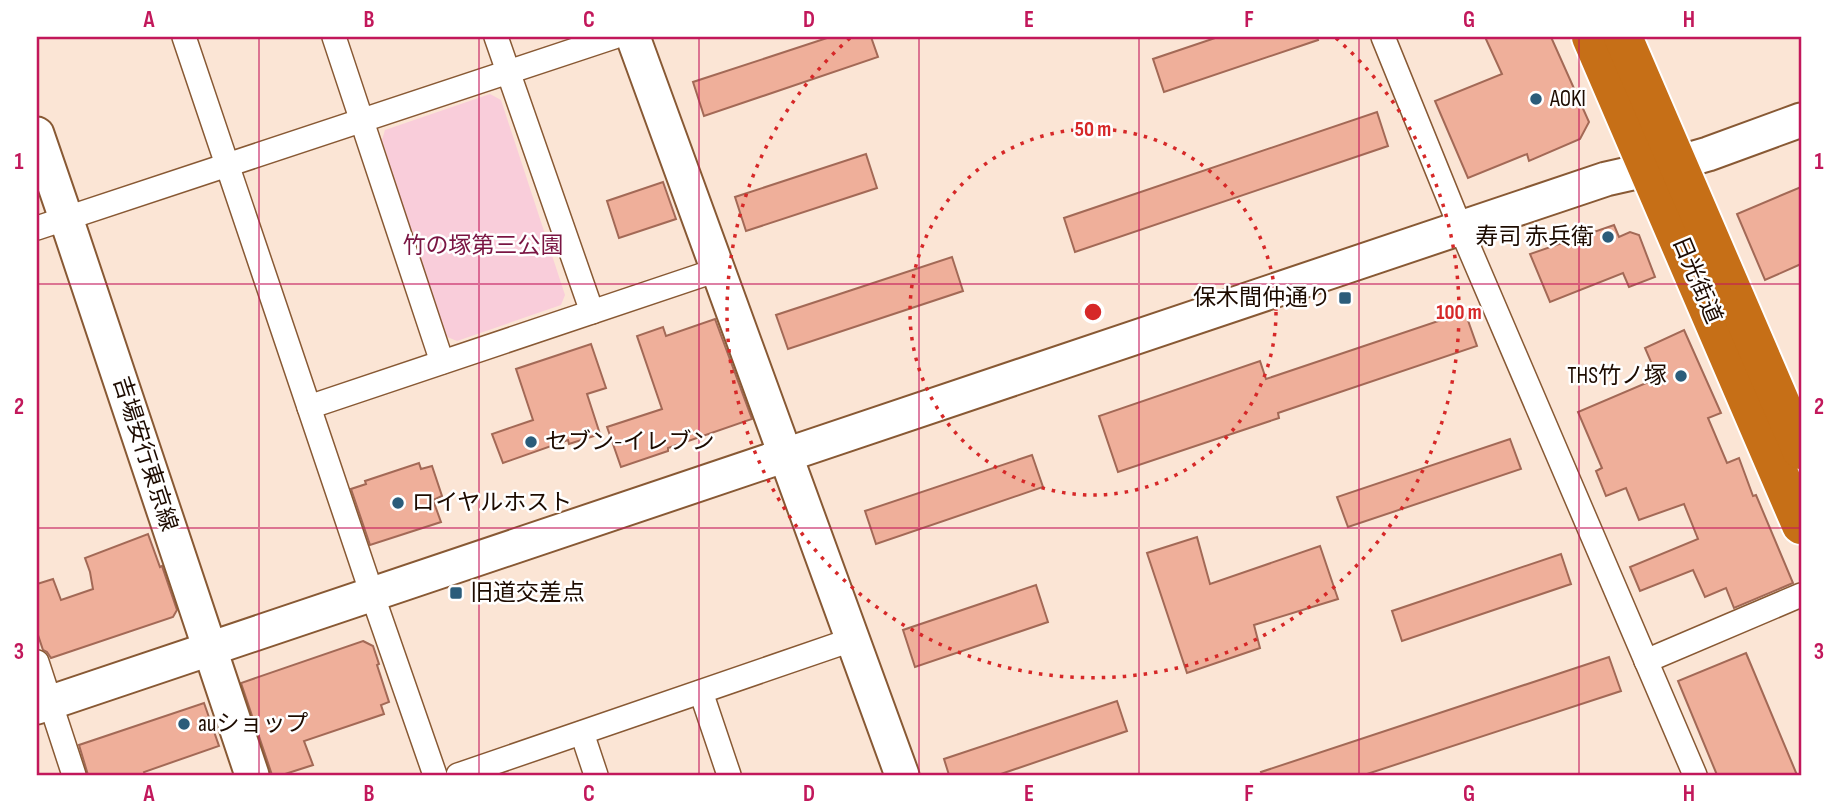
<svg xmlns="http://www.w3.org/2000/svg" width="1838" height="812" font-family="'Sofia Sans Condensed','Noto Sans JP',sans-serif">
	<rect width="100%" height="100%" fill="#fbe5d5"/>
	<path fill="#f9cdda" d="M490 94 501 100 565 295 561 305 457 341 445 336 382 140 385 130Z"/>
	<g fill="#efaf9a" stroke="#a36956" stroke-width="2">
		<path d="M830 37H871L878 57 704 116 693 82Z"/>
		<path d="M1218 37H1317L1318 40 1164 92 1153 59Z"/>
		<path d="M1485 37H1551L1589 122 1580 139 1529 161 1527 154 1468 178 1435 101 1502 74Z"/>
		<path d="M1377 112 1388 146 1075 252 1064 218Z"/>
		<path d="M866 154 877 188 746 231 735 197Z"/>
		<path d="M663 182 676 219 619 238 607 201Z"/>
		<path d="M1801 187V264L1765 280 1737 214Z"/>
		<path d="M1614 225 1619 237 1630 232 1639 235 1655 277 1629 287 1623 273 1550 302 1530 254Z"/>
		<path d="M952 257 963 291 788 349 776 315Z"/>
		<path d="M1465 312 1477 346 1278 413 1279 418 1118 472 1099 416 1260 361 1266 379Z"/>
		<path d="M715 319 752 419 668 448V451L621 467 607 427 662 409 637 336 663 327 666 336Z"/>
		<path d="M1684 330 1721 413 1708 418 1727 463 1739 458 1753 496 1756 495 1793 583 1734 608 1726 588 1705 597 1693 570 1640 591 1630 567 1698 539 1684 504 1639 520 1626 488 1606 496 1596 471 1602 468 1578 412 1658 378 1645 348Z"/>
		<path d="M591 344 606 388 587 394 600 434 569 444 568 440 503 463 492 434 533 420 516 369Z"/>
		<path d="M1510 439 1521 469 1348 527 1337 497Z"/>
		<path d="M1032 455 1043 487 876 544 865 511Z"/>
		<path d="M419 463 421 469 432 466 442 496 433 500 441 522 370 545 351 489 366 484 365 481Z"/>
		<path d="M148 534 160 567 162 566 177 610 173 617 51 658 47 652 43 650 37 632V584L53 579 61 600 93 589 90 572 85 558Z"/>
		<path d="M1197 537 1210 584 1320 546 1338 599 1254 625 1260 648 1187 673 1147 553Z"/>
		<path d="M1561 554 1571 584 1402 641 1392 611Z"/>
		<path d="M1036 585 1048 622 915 667 903 630Z"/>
		<path d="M363 641 373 646 379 664 377 665 389 702 381 705 384 714 304 741 313 765 282 775H272L241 683Z"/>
		<path d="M1746 653 1797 775H1717L1678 681Z"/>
		<path d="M1609 657 1621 691 1364 775H1262L1261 772Z"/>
		<path d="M1117 701 1127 731 998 775H949L944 759Z"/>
		<path d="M204 703 219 746 144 772 145 775H88L79 745Z"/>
	</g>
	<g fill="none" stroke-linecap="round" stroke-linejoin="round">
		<g stroke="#885934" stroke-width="26">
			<g id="street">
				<path d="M184 37 372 594 435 775"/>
				<path d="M334 37 442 362"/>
				<path d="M496 37 592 312"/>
				<path d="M1383 37 1461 229 1695 775"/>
				<path d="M37 228 614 37"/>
				<path d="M309 407 717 270"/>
				<path d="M1646 661 1801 595"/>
				<path d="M37 662 74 775"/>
				<path d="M701 692 729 775"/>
				<path d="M582 733 596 775"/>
				<path d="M458 775 851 640"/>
			</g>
		</g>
		<g stroke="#885934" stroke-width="37">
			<g id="secondary">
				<path d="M633 37 902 775"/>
				<path d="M37 134 71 233 252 775"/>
				<path d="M37 707 1606 179 1677 163 1708 154 1801 120"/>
			</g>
		</g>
		<g stroke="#fff" stroke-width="42">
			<g id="highway">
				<path d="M1591 37 1801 525"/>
				<path d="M1623 37 1801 450"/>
			</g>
		</g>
		<use href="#street" stroke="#fff" stroke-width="23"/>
		<use href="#secondary" stroke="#fff" stroke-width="33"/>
		<use href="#highway" stroke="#c66f17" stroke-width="38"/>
	</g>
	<path fill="none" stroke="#c2185b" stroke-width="2" stroke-opacity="0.55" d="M259 37V775M479 37V775M699 37V775M919 37V775M1139 37V775M1359 37V775M1579 37V775M37 284H1801M37 528H1801"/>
	<g fill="none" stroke="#d62828" stroke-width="3.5" stroke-dasharray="3.5 7">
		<circle cx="1093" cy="312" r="183"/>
		<path d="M1336 38A366 366 0 1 1 850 38"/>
	</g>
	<g fill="#2b5c7a" stroke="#fff" stroke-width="2.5">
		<circle cx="1536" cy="99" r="7"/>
		<circle cx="1608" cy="237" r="7"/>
		<rect x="1338" y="291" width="14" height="14" rx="3.5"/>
		<circle cx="1681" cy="376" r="7"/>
		<circle cx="531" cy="442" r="7"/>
		<circle cx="398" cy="503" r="7"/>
		<rect x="449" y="586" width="14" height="14" rx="3.5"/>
		<circle cx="184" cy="724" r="7"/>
	</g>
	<g text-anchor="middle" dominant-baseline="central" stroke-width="5" stroke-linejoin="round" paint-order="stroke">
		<g font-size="23" fill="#1d0b00" stroke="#fff" text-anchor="start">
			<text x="1550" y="99">AOKI</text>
			<text x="1594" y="237" text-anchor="end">寿司 赤兵衛</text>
			<text x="1331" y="298" text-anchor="end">保木間仲通り</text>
			<text x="1667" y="376" text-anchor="end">THS竹ノ塚</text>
			<text x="545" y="442">セブン-イレブン</text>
			<text x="412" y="503">ロイヤルホスト</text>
			<text x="470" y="593">旧道交差点</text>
			<text x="198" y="724">auショップ</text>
		</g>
		<g font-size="23" fill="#7a1543" stroke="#fff">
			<text x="483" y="246">竹の塚第三公園</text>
		</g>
		<g font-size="23" fill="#1d0b00" stroke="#fff">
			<text transform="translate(1697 280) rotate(67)">日光街道</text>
			<text transform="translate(145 454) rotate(72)">吉場安行東京線</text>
		</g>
	</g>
	<circle cx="1093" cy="312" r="10" fill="#d62828" stroke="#fff" stroke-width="3.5"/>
	<g font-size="21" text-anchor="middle" font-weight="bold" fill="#d62828" stroke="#fff" stroke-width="5" stroke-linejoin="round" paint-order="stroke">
		<text x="1093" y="136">50 m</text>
		<text x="1459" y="319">100 m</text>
	</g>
	<rect width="1838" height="812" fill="none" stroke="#ffffff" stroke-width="77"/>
	<rect x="38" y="38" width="1762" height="736" fill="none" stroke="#c2185b" stroke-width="2.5"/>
	<g font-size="23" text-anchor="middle" font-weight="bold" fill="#c2185b">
		<text x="149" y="27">A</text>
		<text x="369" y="27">B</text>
		<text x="589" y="27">C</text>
		<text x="809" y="27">D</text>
		<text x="1029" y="27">E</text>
		<text x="1249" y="27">F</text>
		<text x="1469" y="27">G</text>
		<text x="1689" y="27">H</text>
		<text x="19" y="169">1</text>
		<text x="1819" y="169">1</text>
		<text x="19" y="414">2</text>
		<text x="1819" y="414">2</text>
		<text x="19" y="659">3</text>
		<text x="1819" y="659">3</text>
		<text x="149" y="801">A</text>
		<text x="369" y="801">B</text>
		<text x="589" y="801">C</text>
		<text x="809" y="801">D</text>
		<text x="1029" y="801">E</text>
		<text x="1249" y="801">F</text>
		<text x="1469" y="801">G</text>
		<text x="1689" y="801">H</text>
	</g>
</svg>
